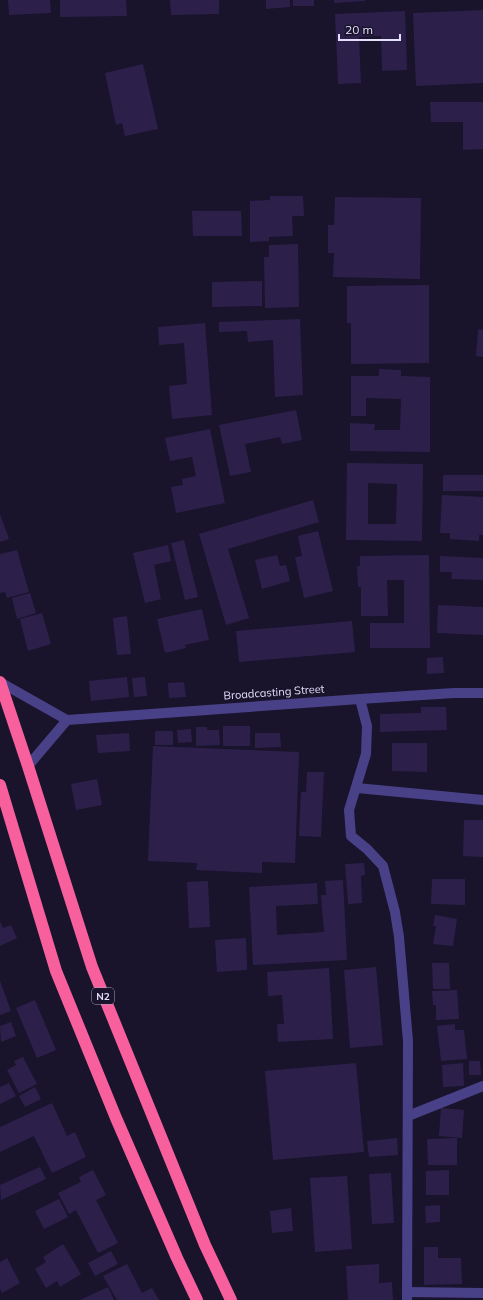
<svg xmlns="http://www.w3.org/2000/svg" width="483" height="1300" font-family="Mulish,sans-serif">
	<rect width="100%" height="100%" fill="#19132b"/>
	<g fill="#2c204b" fill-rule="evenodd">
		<path d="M8 0H50L51 13 9 15Z"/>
		<path d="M60 0H126L127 16 60 17Z"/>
		<path d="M170 0H219V14L171 15Z"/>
		<path d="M266 0H290V7L266 9Z"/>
		<rect x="293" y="0" width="21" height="6"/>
		<path d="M334 0H365V1L334 3Z"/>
		<path d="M483 10V83L416 86 413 13Z"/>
		<path d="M405 11 407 70 382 71 381 36 359 37 361 83 338 84 335 14Z"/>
		<path d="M143 64 158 129 125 136 122 123 116 125 105 73Z"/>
		<path d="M430 102H483V149L463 150V122H431Z"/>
		<path d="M270 196H303L304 216H292L293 236 269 237V241L250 242V201L270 200Z"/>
		<path d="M335 197 421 198 420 279 333 277 334 253H328V225H334Z"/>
		<path d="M192 211H241L242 236H193Z"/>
		<path d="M298 244 299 307 265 308 264 257H269V245Z"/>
		<path d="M262 281V306L212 307V282Z"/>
		<path d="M429 285V363L351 364V323H347V286Z"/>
		<path d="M300 319 303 395 275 397 273 340 248 342 247 331 219 332V322Z"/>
		<path d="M205 323 212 415 172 419 169 386 187 384 184 343 159 345 158 327Z"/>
		<path d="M478 329 483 330V357L476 356Z"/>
		<path d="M379 369 401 370V376L430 377V452L350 451V423L375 424 374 430H400L401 399 366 398V416H351V376H379Z"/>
		<path d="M296 410 302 440 282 444 280 437 245 444 251 472 230 476 219 425Z"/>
		<path d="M210 429 225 503 176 513 171 487 183 485 182 479 196 476 192 457 170 461 165 438Z"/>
		<path d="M347 463 423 464 422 541 346 540ZM368 483 397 484 396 524H368Z"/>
		<rect x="443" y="475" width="40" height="16"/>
		<path d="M442 495 483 497V535H479V541L450 539V533H440Z"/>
		<path d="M313 500 319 522 228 549 249 618 226 625 199 534Z"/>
		<path d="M0 514 9 539 0 542Z"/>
		<path d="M318 531 333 591 304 598 295 557 302 556 298 536Z"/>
		<path d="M184 540 198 597 185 600 171 543Z"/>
		<path d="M168 545 171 561 154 565 161 599 145 603 133 553Z"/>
		<path d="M17 550 29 592 7 598 5 592 0 593V554Z"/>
		<path d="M277 555 280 566 286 565 290 581 262 589 255 560Z"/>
		<path d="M429 555 430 648H370V623H404V580H387L388 616H361V587H358L357 566H360V556Z"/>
		<path d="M440 556 483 558V580L451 579 452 572H440Z"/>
		<path d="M30 593 36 613 17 619 12 598Z"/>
		<path d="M438 605 483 607V635L437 633Z"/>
		<path d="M202 609 209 640 185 645 186 648 165 653 157 619Z"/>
		<path d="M42 613 51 644 28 651 20 619Z"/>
		<path d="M127 616 131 654 117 655 113 618Z"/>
		<path d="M352 621 355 652 239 662 236 631Z"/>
		<path d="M443 657 444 673 427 674V658Z"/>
		<path d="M127 677 129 697 91 701 89 681Z"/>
		<path d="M145 677 147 696 134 697 132 678Z"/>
		<path d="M184 682 186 697 169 698 168 683Z"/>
		<path d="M421 707H446L447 730 380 732V714L421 713Z"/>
		<rect x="223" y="726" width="27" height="20"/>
		<path d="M196 727H207V730H219L220 745 196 746Z"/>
		<path d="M191 729 192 742 178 743 177 730Z"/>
		<rect x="155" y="731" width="18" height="14"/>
		<path d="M129 733 130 751 98 753 96 735Z"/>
		<path d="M255 733H280L281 747 255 748Z"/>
		<path d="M392 743H427V772L392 771Z"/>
		<path d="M153 746 299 752 295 863 262 862V873L196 870 197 863 148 861Z"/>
		<path d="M307 772H324L321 837 299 836 301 792H306Z"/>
		<path d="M97 779 102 805 76 810 71 784Z"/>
		<path d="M464 820H483V857L463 856Z"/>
		<path d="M364 863 365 875 361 876 362 903 348 904 345 864Z"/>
		<path d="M432 879H465V905L431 904Z"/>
		<path d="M343 880 347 960 253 965 249 887 317 883 318 904 276 906 277 935 324 932 321 895H326L325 881Z"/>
		<path d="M208 881 210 927 189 928 187 882Z"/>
		<path d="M435 915 457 919 453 946 433 944 436 926H433Z"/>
		<path d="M0 921 3 928 11 925 17 938 0 946Z"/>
		<path d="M246 938 247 970 217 972 215 940Z"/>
		<path d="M432 963H449L450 989H433Z"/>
		<path d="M376 967 383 1045 350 1048 344 970Z"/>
		<path d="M329 968 333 1039 278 1042 277 1024H284L282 995 268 996 267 972Z"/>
		<path d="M0 981 11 1011 0 1015Z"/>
		<path d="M457 990 459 1019 436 1020V1005H433L432 991Z"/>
		<path d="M35 1000 56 1050 37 1058 16 1008Z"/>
		<path d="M11 1022 16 1036 1 1042 0 1026Z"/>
		<path d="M455 1024V1030H464L467 1059 441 1061 437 1026Z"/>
		<path d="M23 1057 37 1084 19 1093 7 1070 16 1065 14 1061Z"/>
		<path d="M469 1061H480L481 1075H469Z"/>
		<path d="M356 1063 364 1152 273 1160 265 1071Z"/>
		<path d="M463 1063 464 1086 443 1087 442 1065Z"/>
		<path d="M9 1083 16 1096 0 1104V1087Z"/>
		<path d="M35 1087 41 1099 25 1107 19 1096Z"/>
		<path d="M52 1103 67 1136 75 1132 86 1157 52 1173 34 1136 0 1152V1127Z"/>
		<path d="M441 1108 464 1110 462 1138 439 1136Z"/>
		<path d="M397 1138 398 1155 369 1157 367 1141Z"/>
		<path d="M457 1138V1165H428L427 1139Z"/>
		<path d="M40 1167 46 1179 1 1200 0 1185Z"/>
		<path d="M93 1170 106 1195 96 1200 118 1243 98 1253 76 1210 69 1214 58 1193 81 1182 79 1177Z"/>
		<path d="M449 1170V1195H426V1171Z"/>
		<path d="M391 1173 394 1223 372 1224 369 1174Z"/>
		<path d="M347 1176 352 1249 315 1252 310 1178Z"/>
		<path d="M59 1199 68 1217 44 1229 35 1211Z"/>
		<path d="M440 1205V1222L426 1223 425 1206Z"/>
		<path d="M291 1208 293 1231 272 1233 270 1211Z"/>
		<path d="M63 1244 81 1274 60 1287 57 1281 46 1288 35 1269 46 1262 43 1257Z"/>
		<path d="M424 1247H438V1258H461L462 1284 424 1285Z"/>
		<path d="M111 1251 118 1264 95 1276 88 1263Z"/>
		<path d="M7 1258 20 1283 2 1293 0 1288V1262Z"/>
		<path d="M127 1264 142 1293 152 1288 159 1300H117L103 1276Z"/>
		<path d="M379 1264V1283L392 1282 393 1300H348L346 1266Z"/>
		<path d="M108 1287 114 1300H80Z"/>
	</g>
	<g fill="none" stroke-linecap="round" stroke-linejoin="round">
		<g stroke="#484187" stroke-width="10">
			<path d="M0 682 67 720 360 699 454 693H483"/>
			<path d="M360 699 367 726 366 754 349 810 351 836 367 849 383 866 395 912 399 937 408 1041 407 1300"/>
			<path d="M28 766 67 720"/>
			<path d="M357 788 483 800"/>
			<path d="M408 1116 483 1086"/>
			<path d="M407 1292 483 1293"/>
		</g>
		<g stroke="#f7609d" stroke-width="12">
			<path d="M0 682 28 766 92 967 205 1245 231 1300"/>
			<path d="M0 785 56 971 116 1118 177 1258 197 1300"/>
		</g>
	</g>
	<g text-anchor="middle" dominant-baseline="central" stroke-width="3.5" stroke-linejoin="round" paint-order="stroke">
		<rect fill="#19132b" stroke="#a7a2be" stroke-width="1" x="92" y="988" width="22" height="16" rx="3"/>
		<g font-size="10" font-weight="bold" fill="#e4dffd">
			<text x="103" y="996">N2</text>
		</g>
		<g font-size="11" fill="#e4dffd" stroke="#19132b">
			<text transform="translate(274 692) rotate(-4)">Broadcasting Street</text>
		</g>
	</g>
	<path d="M339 34v6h61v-6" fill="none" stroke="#e4dffd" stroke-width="2"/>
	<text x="345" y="34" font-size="12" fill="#e4dffd" stroke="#19132b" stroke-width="3" paint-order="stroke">20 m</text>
</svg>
